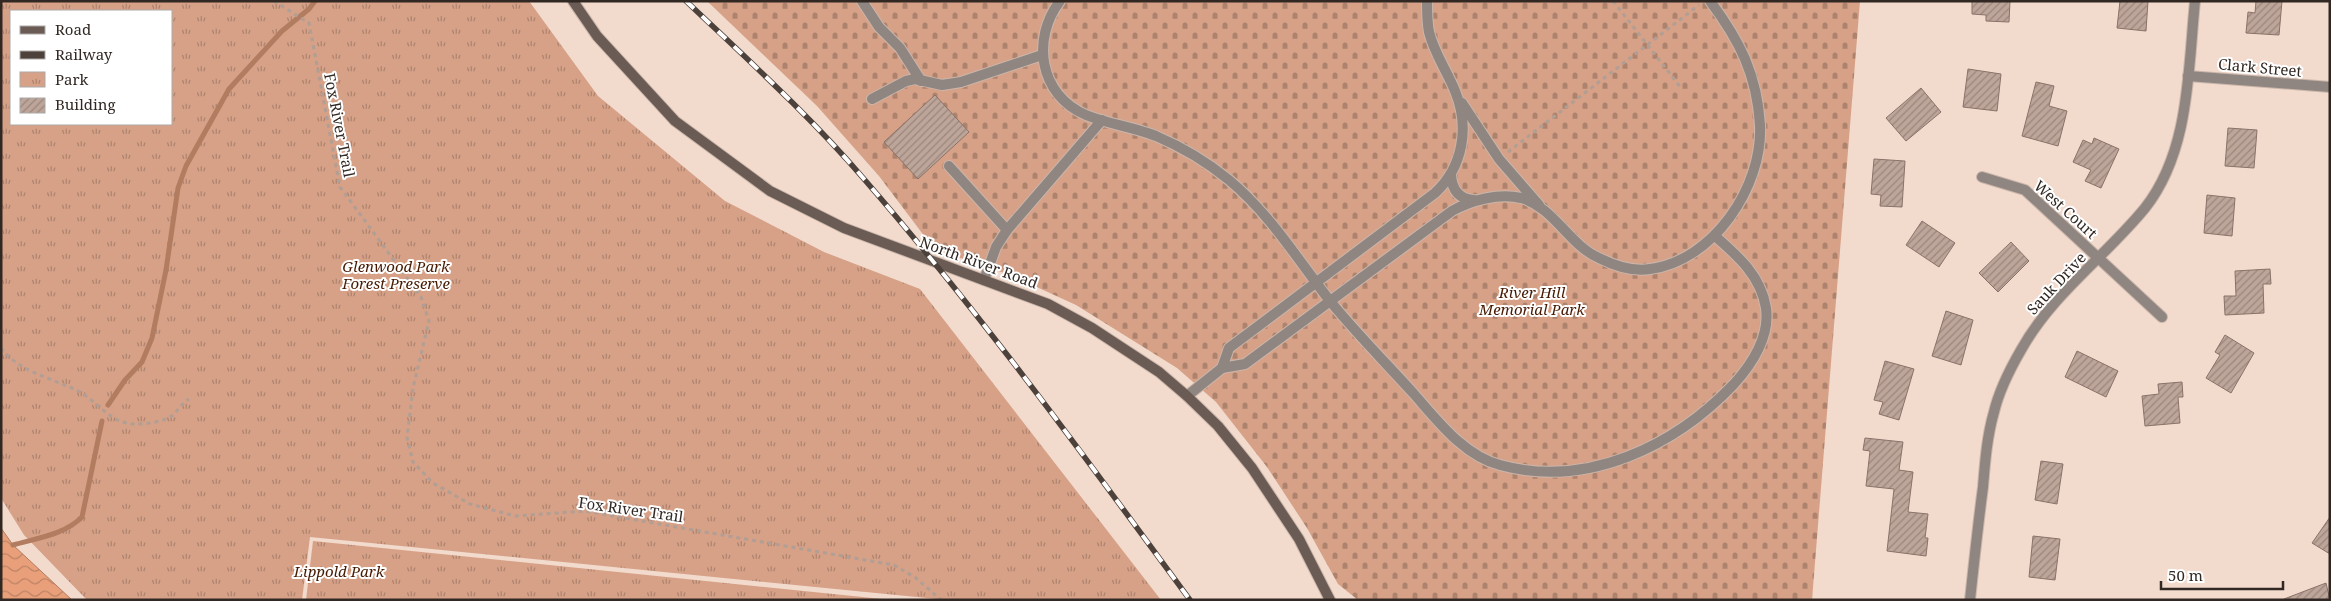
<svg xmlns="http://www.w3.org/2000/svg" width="2331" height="601" font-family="'Noto Serif',serif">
	<defs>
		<pattern id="cemetery-stones" width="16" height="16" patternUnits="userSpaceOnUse" patternTransform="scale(1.25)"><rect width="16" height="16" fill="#d6a187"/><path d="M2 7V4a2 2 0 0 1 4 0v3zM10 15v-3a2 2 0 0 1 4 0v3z" fill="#ae836e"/></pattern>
		<pattern id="park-tufts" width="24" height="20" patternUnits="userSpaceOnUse" patternTransform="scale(1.25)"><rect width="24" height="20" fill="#d6a187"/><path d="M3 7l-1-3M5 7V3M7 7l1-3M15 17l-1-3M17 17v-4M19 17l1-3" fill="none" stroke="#ae836e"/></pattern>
		<pattern id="water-waves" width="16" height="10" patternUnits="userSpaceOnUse" patternTransform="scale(1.25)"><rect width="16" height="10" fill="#e9a07a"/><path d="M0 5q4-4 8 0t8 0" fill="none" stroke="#bd8264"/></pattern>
		<pattern id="building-hatch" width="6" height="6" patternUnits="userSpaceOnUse" patternTransform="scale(1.25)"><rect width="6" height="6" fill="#bda59a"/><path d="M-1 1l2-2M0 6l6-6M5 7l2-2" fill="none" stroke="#9a867d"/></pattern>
	</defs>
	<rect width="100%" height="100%" fill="#f2dacd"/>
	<path fill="url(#cemetery-stones)" d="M707 1H1860L1812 600H1358L1338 584 1307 528 1267 467 1216 402 1177 368 1076 305 1013 276 934 249 879 176 817 106Z"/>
	<g fill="url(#park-tufts)" fill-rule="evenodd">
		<path d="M1 1H529L598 96 725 201 824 252 920 289 1161 600H947L310 537 302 600H87L24 535 1 498ZM11 11H171V124H11Z"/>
		<path d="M313 541 892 600H306Z"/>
	</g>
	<path fill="url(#water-waves)" stroke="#b27c60" d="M1 528 13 545 72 600H1Z"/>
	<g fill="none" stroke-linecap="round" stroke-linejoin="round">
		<g stroke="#b27c60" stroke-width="5">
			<path d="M108 405 125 380 142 362 152 338 166 270 178 188 186 166 229 89 282 31 309 9 315 1"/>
			<path d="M13 545C37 538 64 535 82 517L102 421"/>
		</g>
	</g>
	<g fill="url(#building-hatch)" stroke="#897368">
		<path d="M1972 1H2010L2009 22 1986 21V15L1972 14Z"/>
		<path d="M2120 1H2148L2146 31 2117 28Z"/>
		<path d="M2256 1H2282L2279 35 2246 33 2248 12 2255 13Z"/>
		<path d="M1968 69 2001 74 1997 111 1963 107Z"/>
		<path d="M2036 82 2054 86 2049 106 2067 111 2058 146 2022 136Z"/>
		<path d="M1921 88 1941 112 1906 141 1886 118Z"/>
		<path d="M935 95 969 132 918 179 884 142Z"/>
		<path d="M2228 128 2257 130 2254 168 2225 166Z"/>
		<path d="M2094 138 2119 149 2101 188 2085 181 2091 170 2073 162 2083 140 2092 144Z"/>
		<path d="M1874 159 1905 161 1902 207 1880 206 1881 195 1871 194Z"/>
		<path d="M2207 195 2235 198 2232 236 2204 233Z"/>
		<path d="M1922 221 1955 243 1939 267 1906 245Z"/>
		<path d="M2011 242 2029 261 1998 292 1979 273Z"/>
		<path d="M2270 269 2271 284H2263L2264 313 2225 315 2224 296H2236L2235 271Z"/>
		<path d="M1946 311 1973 320 1961 365 1932 356Z"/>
		<path d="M2225 335 2254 353 2231 393 2206 378 2220 355 2215 352Z"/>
		<path d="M2077 351 2118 371 2106 397 2065 377Z"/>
		<path d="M1885 361 1914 369 1899 420 1879 414 1883 402 1874 400Z"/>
		<path d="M2182 382 2183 397H2178L2180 423 2145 426 2142 396 2159 394 2158 384Z"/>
		<path d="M1865 438 1903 442 1899 470 1913 472 1908 512 1928 514 1925 538H1928L1926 556 1887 551 1894 489 1866 486 1870 451 1863 450Z"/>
		<path d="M2041 461 2063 464 2057 504 2035 500Z"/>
		<path d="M2330 517V554L2312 543Z"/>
		<path d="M2033 536 2060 539 2055 580 2029 577Z"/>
		<path d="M2326 583 2330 600H2284V599Z"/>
	</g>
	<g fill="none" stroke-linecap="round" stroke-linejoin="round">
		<g stroke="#cbb6ab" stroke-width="12">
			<g id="service">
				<path d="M862 1 879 27 900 48 921 81"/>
				<path d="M1060 1C1031 39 1039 95 1086 115 1108 124 1133 127 1156 136 1182 147 1207 162 1229 180 1270 214 1298 260 1330 301 1356 333 1386 363 1414 394 1437 420 1464 456 1500 465 1587 489 1675 446 1734 384 1752 364 1770 337 1766 308 1761 276 1738 256 1715 236"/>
				<path d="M872 99 906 81 915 79 942 85 961 82 1042 55"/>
				<path d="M1462 103 1499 159 1539 205"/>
				<path d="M949 166 1007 230"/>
				<path d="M1451 175C1452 190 1459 199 1474 200"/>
				<path d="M984 280 996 247 1007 230 1102 120"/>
				<path d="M1222 368 1229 348 1435 193C1463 167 1470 127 1455 91 1447 71 1434 53 1429 32 1427 22 1427 11 1427 1"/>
				<path d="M1187 396 1222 368 1245 364 1452 211C1471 200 1499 193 1521 198 1554 207 1569 245 1599 258 1615 266 1632 272 1650 269 1713 261 1763 187 1760 125 1757 75 1740 41 1710 1"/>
			</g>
		</g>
		<g stroke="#cbb6ab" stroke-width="12">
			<g id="minor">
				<path d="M2188 76 2330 87"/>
				<path d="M1982 177 2025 190 2162 317"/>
				<path d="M1970 600C1974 562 1978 525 1983 487 1985 462 1987 436 1994 412 1999 391 2010 369 2021 350 2052 294 2105 257 2145 208 2190 151 2188 70 2195 1"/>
			</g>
		</g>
		<g stroke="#cbb6ab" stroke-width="12">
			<path id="secondary" d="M573 1 597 36 675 121 770 191 844 228 1048 304 1092 328 1159 372 1187 396 1218 426 1252 468 1299 539 1330 600"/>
		</g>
		<g stroke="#b19e94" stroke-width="3" stroke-dasharray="4 4" stroke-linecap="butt">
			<path d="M274 1 309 23 340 187 421 297 429 321 413 388 407 438 413 462 433 483 470 504 515 516 585 511 894 565 916 578 941 600"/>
			<path d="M1613 1 1682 89"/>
			<path d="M1508 152 1699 5"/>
			<path d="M1 348C19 372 52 378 78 391 98 401 109 424 136 424 146 424 164 422 173 415 179 409 181 404 189 399"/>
		</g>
		<use href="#service" stroke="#908681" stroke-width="10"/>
		<use href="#minor" stroke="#908681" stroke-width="10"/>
		<use href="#secondary" stroke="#6a5c54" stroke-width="10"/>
		<g stroke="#4c413b" stroke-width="5.5">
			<path id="rail" d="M686 1C747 59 810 116 864 179 981 314 1085 457 1190 600"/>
		</g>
		<use href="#rail" stroke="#fff" stroke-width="4" stroke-dasharray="11" stroke-linecap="butt"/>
	</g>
	<g text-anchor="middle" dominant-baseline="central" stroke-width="4" stroke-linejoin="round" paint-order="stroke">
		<g font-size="15" fill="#312823" stroke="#fff">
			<text transform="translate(2260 67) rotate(5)">Clark Street</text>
			<text transform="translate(340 125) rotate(79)">Fox River Trail</text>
			<text transform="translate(2066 209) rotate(42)">West Court</text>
			<text transform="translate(979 262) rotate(20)">North River Road</text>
			<text transform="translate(2056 283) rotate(-47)">Sauk Drive</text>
			<text transform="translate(631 509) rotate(8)">Fox River Trail</text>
		</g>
		<g font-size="15" font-style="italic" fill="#461900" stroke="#fff">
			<text x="396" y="266">Glenwood Park<tspan x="396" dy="17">Forest Preserve</tspan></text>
			<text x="1532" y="292">River Hill<tspan x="1532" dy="17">Memorial Park</tspan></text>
			<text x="339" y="571">Lippold Park</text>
		</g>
	</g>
	<rect width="2331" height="601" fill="none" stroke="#312823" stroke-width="5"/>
	<rect x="10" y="10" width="162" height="115" fill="#ffffff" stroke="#ada9a7"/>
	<rect x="20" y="26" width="25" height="8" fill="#6a5c54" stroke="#ada9a7"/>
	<text x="55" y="35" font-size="15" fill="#312823">Road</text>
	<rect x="20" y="51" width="25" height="8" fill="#4c413b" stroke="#ada9a7"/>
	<text x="55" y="60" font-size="15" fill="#312823">Railway</text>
	<rect x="20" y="72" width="25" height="15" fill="url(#park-tufts)" stroke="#ada9a7"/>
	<text x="55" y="85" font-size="15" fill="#312823">Park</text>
	<rect x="20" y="98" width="25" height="15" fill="url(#building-hatch)" stroke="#ada9a7"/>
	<text x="55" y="110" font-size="15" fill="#312823">Building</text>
	<path d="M2161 581v8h122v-8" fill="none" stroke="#312823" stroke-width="2.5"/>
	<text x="2168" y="581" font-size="15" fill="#312823" stroke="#ffffff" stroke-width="4" paint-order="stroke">50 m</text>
</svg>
